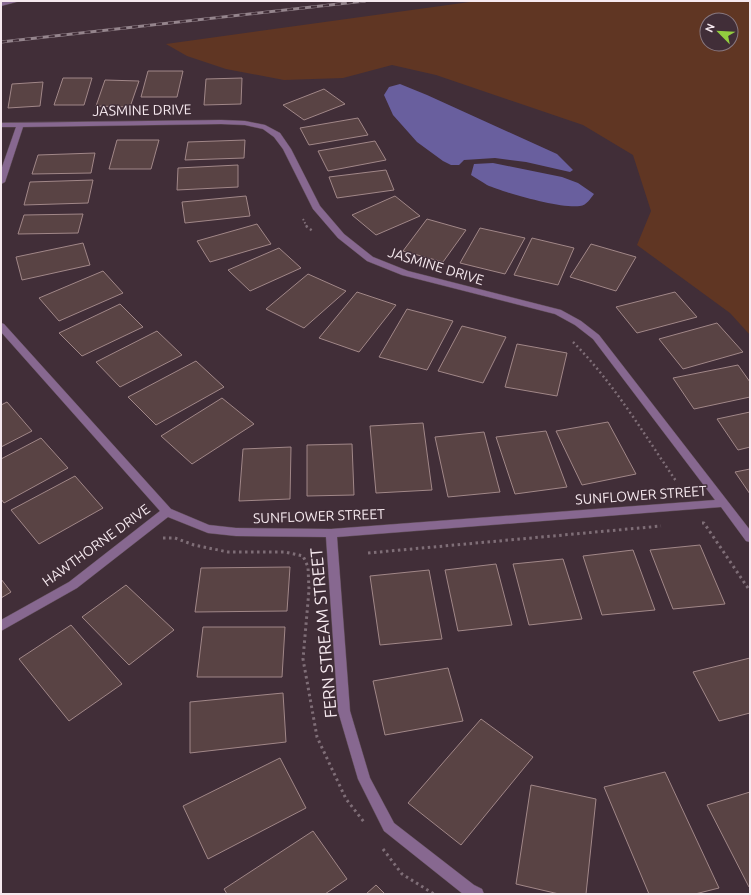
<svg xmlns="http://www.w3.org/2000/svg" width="751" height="895" font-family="Ubuntu,sans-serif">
	<rect width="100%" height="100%" fill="#412e38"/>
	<path fill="#603623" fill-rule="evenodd" d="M477 1H750V335L730 313 637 245 651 211 633 155 583 125 436 75 392 65 343 78 284 80 226 69 187 56 166 44ZM707 20H731V44H707Z"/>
	<g fill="#695f9e">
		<path d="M400 84 427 95 557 154 573 170 570 172 526 162 495 158 464 160 459 165H451L443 161 417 142 393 115 384 95 389 87Z"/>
		<path d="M493 163 562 177 578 183 594 194C590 199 587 205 580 206 562 209 505 193 487 185 482 182 476 178 471 175L474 164Z"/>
	</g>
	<g fill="#594344" stroke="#a18788">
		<path d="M148 71H183L177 97H141Z"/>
		<path d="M63 78H92L84 105H54Z"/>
		<path d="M242 78 241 104 204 105 206 79Z"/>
		<path d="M105 80 139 81 130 107 96 106Z"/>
		<path d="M43 82 40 106 8 108 12 84Z"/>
		<path d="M324 89 345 104 304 120 283 105Z"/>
		<path d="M358 118 368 135 309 145 300 128Z"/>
		<path d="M117 140H159L151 169H109Z"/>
		<path d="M245 140 244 158 185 160 188 142Z"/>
		<path d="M375 141 386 160 328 171 318 151Z"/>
		<path d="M95 153 91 173 32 174 38 155Z"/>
		<path d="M238 165V187L177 190 178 168Z"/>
		<path d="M386 170 394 190 337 198 329 177Z"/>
		<path d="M93 180 88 203 24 205 30 182Z"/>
		<path d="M246 196 250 216 185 223 182 202Z"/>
		<path d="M395 196 420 216 376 235 352 215Z"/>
		<path d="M83 214 78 233 18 234 24 215Z"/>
		<path d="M427 219 466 230 443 262 403 251Z"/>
		<path d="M257 224 271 244 210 262 197 241Z"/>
		<path d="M480 228 525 238 505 274 460 263Z"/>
		<path d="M532 238 574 248 558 285 514 275Z"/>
		<path d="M83 243 90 265 22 280 16 257Z"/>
		<path d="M591 244 636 257 616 291 570 277Z"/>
		<path d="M279 248 301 268 250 291 228 270Z"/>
		<path d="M103 271 123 293 59 321 39 298Z"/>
		<path d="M308 274 346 291 304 328 266 309Z"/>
		<path d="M357 292 396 305 359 352 319 338Z"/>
		<path d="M675 292 697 317 637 333 616 307Z"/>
		<path d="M120 304 143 327 82 356 59 333Z"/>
		<path d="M407 309 453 321 427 370 379 357Z"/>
		<path d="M717 323 743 352 683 369 659 339Z"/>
		<path d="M462 326 506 337 483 383 438 371Z"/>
		<path d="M157 331 182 355 120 387 96 362Z"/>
		<path d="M517 344 567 353 557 396 505 387Z"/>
		<path d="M196 361 224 387 156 425 128 397Z"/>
		<path d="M738 365 750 382V397L694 409 673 378Z"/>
		<path d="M222 398 254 424 192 464 161 436Z"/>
		<path d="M7 402 32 431 1 447V405Z"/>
		<path d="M750 412V447L738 450 717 419Z"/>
		<path d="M608 422 636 474 582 485 556 431Z"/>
		<path d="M423 423 432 490 376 493 370 426Z"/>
		<path d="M546 431 567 487 515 494 496 437Z"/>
		<path d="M484 432 500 492 448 497 435 437Z"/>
		<path d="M41 438 68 468 4 503 1 499V459Z"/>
		<path d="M352 444 354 495 307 496V445Z"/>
		<path d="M291 447 290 499 239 501 243 449Z"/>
		<path d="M750 469V494L735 472Z"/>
		<path d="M75 476 103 508 39 544 11 510Z"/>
		<path d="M700 545 725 604 673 609 650 550Z"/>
		<path d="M633 550 655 610 602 615 583 556Z"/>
		<path d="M563 559 582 619 529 625 513 564Z"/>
		<path d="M496 564 512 625 458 631 445 570Z"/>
		<path d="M290 567 287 611 195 612 201 568Z"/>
		<path d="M429 570 442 639 380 645 370 576Z"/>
		<path d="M1 579 11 592 1 598Z"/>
		<path d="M126 585 174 630 129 665 82 617Z"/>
		<path d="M71 625 122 684 69 721 19 659Z"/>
		<path d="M203 627H285L282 677H197Z"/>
		<path d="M750 658V713L719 721 693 672Z"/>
		<path d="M448 668 463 721 385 735 373 681Z"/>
		<path d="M283 693 286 742 190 753V702Z"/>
		<path d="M481 719 533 757 461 845 408 803Z"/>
		<path d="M280 758 306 808 208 859 183 806Z"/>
		<path d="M665 772 719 888 695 894H649L604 787Z"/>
		<path d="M531 785 596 799 586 894H559L516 884Z"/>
		<path d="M750 792V887H749L707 805Z"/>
		<path d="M313 831 347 879 325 894H227L224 889Z"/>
		<path d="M376 885 385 894H366Z"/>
	</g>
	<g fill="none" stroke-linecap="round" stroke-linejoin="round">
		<g stroke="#5e4c55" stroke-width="1">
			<g id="minor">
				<path d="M7 1H20L1 6V2Z"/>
				<path d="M221 120 245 121 265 125 280 133 291 149 320 206 344 234 373 257 408 271 561 310 581 321 599 335 750 530V542L746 541 721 507 337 537 350 711 370 778 394 823 474 885 482 889 484 894H463L384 831 358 779 338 711 326 537 236 536 208 533 168 517 77 588 1 631V620L69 582 160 511 1 332V323L4 324 171 509 209 525 236 528 331 529 715 500 593 339 575 325 555 314 402 275 367 261 338 238 313 209 283 149 274 137 263 129 245 125 221 124 23 127 5 182 1 184V170L16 127H1V123Z"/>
			</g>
		</g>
		<path stroke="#7f6e77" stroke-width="2" stroke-dasharray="1.5 2" stroke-linecap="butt" d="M303 219 307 227"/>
		<g stroke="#7f6e77" stroke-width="2.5" stroke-dasharray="2 3" stroke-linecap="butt">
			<path d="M306 226 314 232"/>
			<path d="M573 342C613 382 644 434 676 481"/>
		</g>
		<g stroke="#7f6e77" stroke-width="3" stroke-dasharray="2.5 3.5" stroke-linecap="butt">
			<path d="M702 523H704L750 591"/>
			<path d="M163 538H175L194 545 228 552H285L303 556 308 567 309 590 303 659 317 737 346 799 364 822"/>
			<path d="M368 553 661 526"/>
			<path d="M383 849 402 874 434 894"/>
		</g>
		<use href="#minor" fill="#876890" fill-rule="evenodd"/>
		<g stroke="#95858d" stroke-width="3">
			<path id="rail" d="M1 42 365 1"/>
		</g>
		<use href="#rail" stroke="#412e38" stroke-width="2" stroke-dasharray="6" stroke-linecap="butt"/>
	</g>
	<g text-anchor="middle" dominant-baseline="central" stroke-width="3" stroke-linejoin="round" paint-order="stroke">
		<g font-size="14" fill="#f6e9ef" stroke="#412e38">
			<text transform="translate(142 110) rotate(-1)">JASMINE DRIVE</text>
			<text transform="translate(436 266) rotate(17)">JASMINE DRIVE</text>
			<text transform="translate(641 495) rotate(-4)">SUNFLOWER STREET</text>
			<text transform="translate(319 516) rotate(-2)">SUNFLOWER STREET</text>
			<text transform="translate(96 545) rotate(-36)">HAWTHORNE DRIVE</text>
		</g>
		<g font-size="17" fill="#f6e9ef" stroke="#412e38">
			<text transform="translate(323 633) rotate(-95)">FERN STREAM STREET</text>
		</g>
	</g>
	<rect width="751" height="895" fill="none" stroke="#f6e9ef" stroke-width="4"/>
	<g transform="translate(719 32) rotate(294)"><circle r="19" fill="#412e38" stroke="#897981"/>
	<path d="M0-3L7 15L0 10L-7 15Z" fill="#92cd3f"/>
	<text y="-6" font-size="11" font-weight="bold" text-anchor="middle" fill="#f6e9ef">N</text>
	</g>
</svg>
